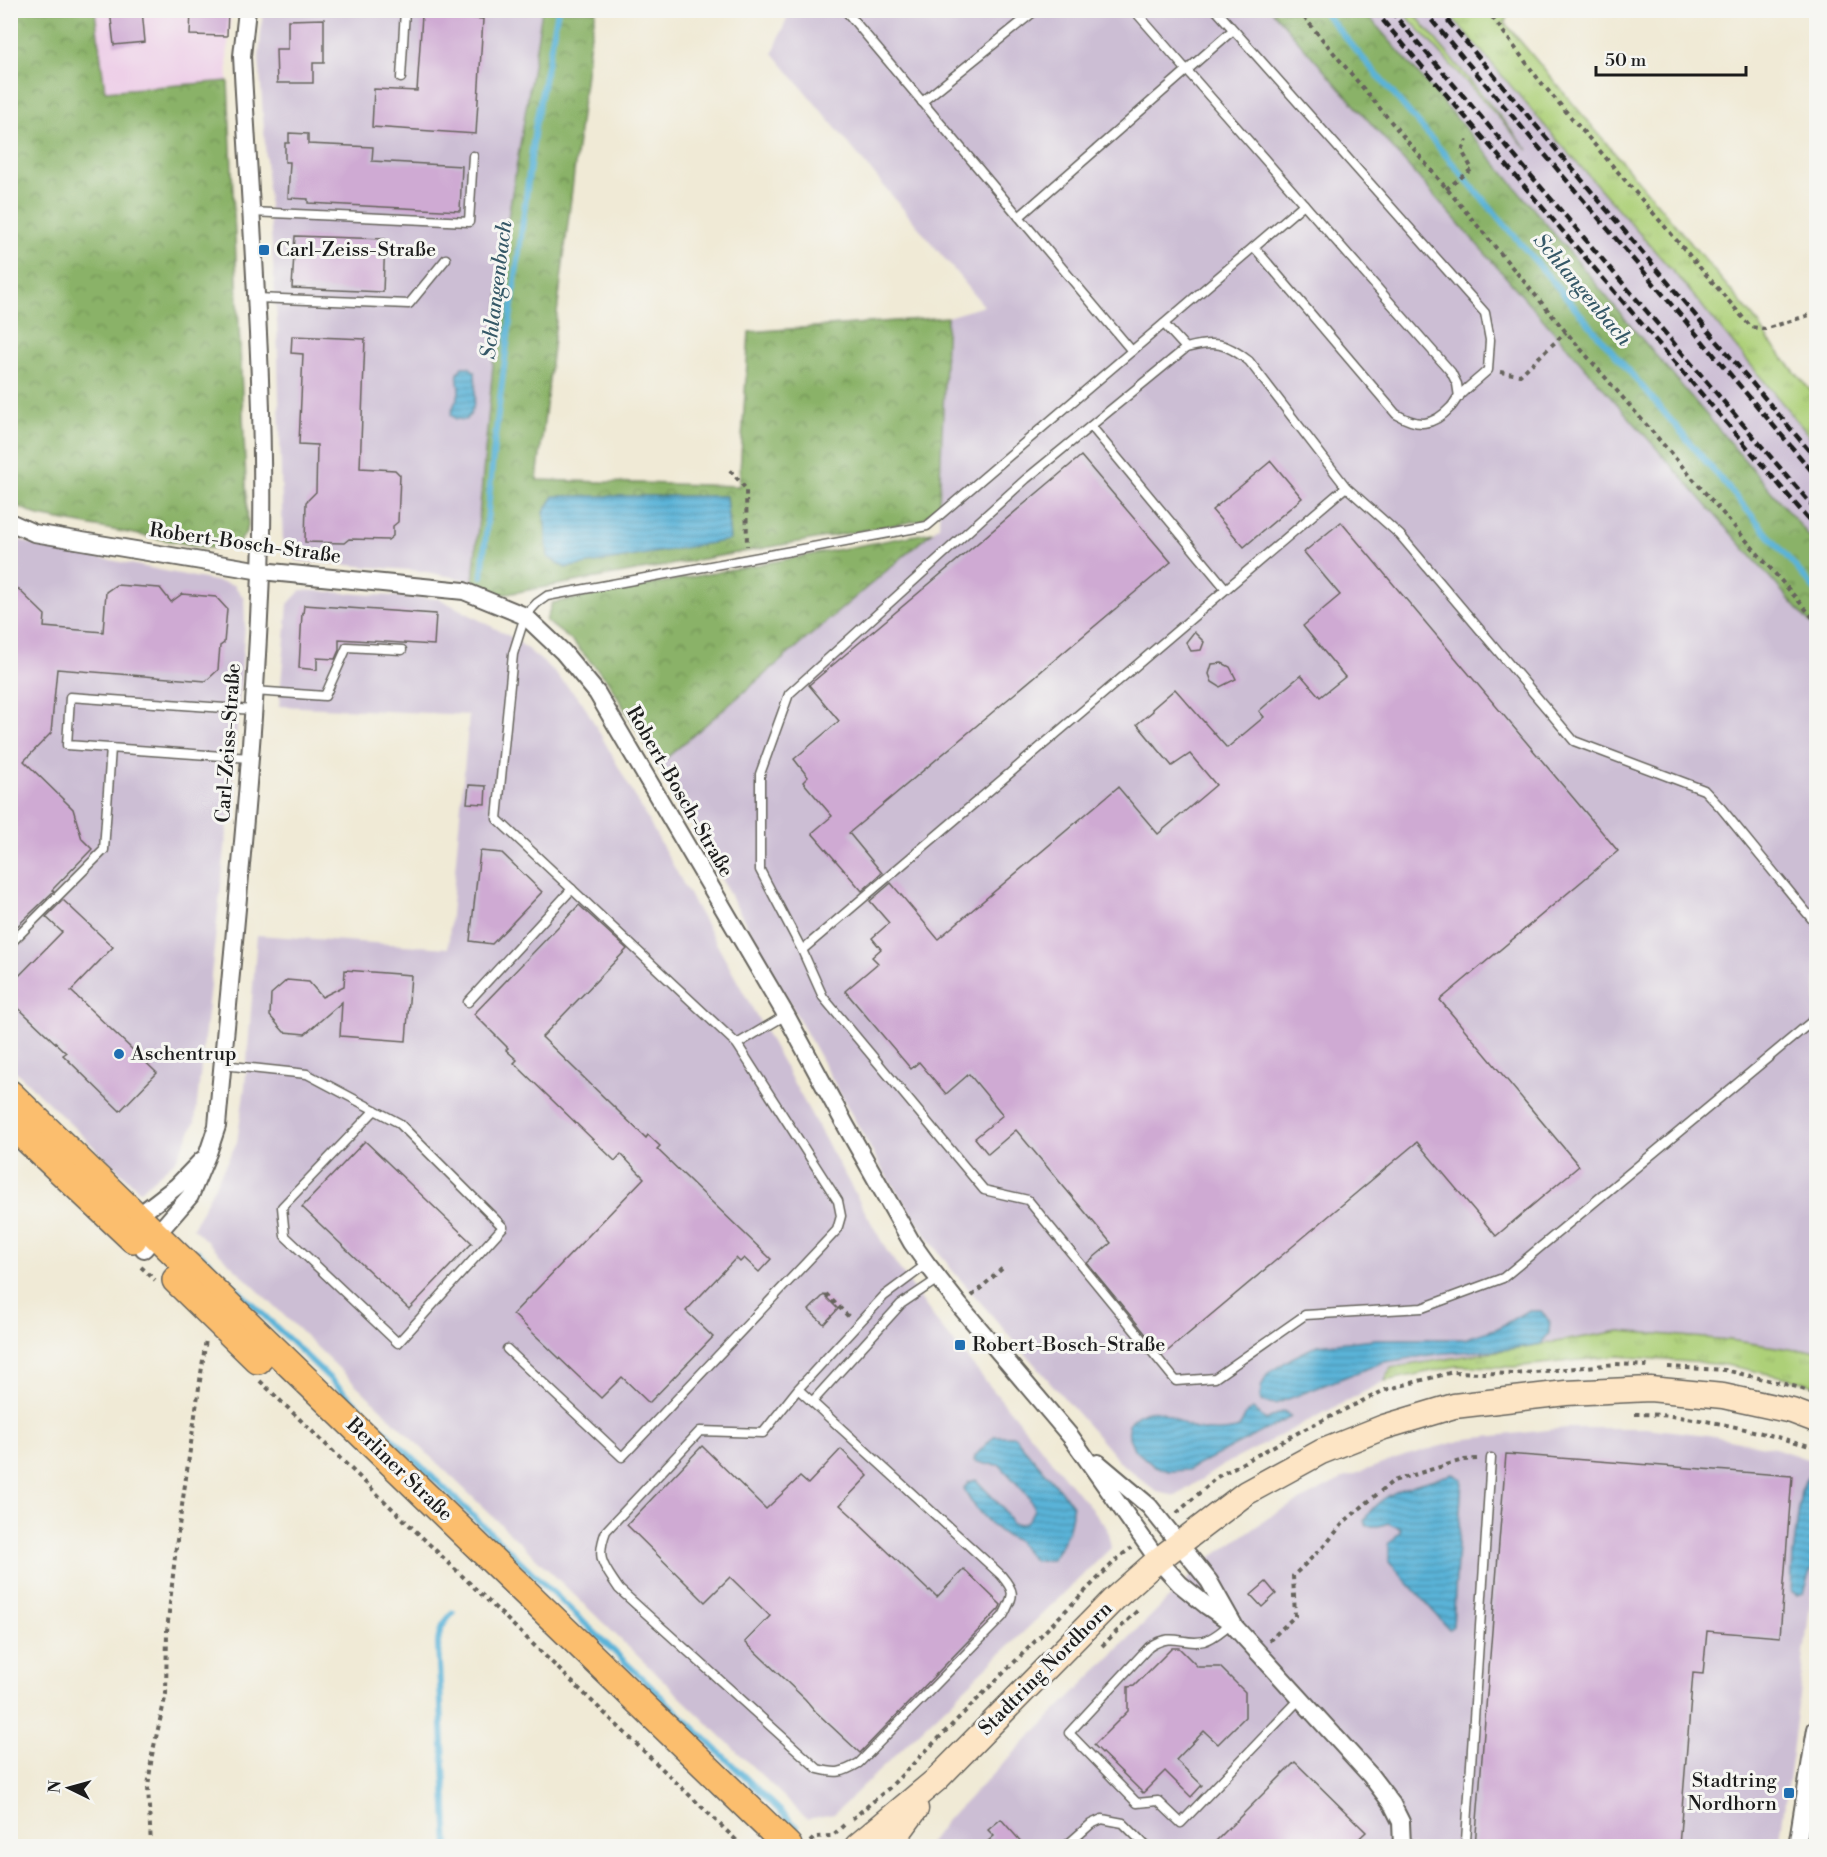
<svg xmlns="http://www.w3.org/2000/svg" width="1827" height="1857" font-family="'Libre Bodoni',serif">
	<defs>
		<pattern id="grass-tufts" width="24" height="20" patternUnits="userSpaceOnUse" patternTransform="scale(1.5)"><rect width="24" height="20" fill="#add078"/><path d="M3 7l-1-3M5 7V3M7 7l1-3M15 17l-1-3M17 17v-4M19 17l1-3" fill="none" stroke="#94b267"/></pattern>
		<pattern id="forest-crowns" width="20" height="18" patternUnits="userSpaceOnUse" patternTransform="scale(1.5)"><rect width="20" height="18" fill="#8ab268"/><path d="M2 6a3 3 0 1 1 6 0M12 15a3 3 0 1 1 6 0" fill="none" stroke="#709055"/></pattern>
		<pattern id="water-rules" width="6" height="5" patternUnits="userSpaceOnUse" patternTransform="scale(1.5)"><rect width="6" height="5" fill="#5ab3d8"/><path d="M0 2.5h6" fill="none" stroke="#4a91ae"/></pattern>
	</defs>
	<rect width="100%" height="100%" fill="#f6f6f2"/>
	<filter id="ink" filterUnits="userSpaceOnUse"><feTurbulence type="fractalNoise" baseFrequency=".0167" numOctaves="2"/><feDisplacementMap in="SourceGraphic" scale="12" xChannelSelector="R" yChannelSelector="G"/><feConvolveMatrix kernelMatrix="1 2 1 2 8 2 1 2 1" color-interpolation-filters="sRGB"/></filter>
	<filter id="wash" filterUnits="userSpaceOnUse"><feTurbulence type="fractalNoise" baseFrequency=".008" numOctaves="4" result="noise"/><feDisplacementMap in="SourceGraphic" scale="24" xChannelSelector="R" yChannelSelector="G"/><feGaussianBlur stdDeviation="1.35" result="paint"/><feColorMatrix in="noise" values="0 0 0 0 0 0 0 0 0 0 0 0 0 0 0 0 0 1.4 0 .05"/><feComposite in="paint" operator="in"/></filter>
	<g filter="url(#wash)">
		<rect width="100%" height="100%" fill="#f0ead6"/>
		<path fill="#eed0e8" d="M95 11H231L227 58 228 81 104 91Z"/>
		<g fill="#ccbed4">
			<path d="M263 11H542L505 236 473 581 421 571 297 561 283 549 277 321 259 57Z"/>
			<path d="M790 11H1272L1816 630V1350H1796L1729 1340 1620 1331 1553 1344 1453 1357 1391 1368 1385 1381 1222 1466 1176 1496 1157 1492 1121 1463 952 1270 924 1232 883 1171 658 765 939 526 947 317 984 306 773 53Z"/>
			<path d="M1364 11H1402L1514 133 1412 11H1447L1551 133 1683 283 1816 444V544L1631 326 1503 172Z"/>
			<path d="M10 536 31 544 234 585 244 598 245 624 234 767 195 1122 176 1160 140 1191 11 1067Z"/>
			<path d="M301 590 440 599 515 639 549 667 583 703 887 1251 937 1322 1107 1528 1111 1548 834 1814 807 1819 193 1228 237 1142 245 1086 257 935 448 948 469 715 279 706 288 604Z"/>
			<path d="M1566 1428H1645L1708 1435 1775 1448 1816 1462V1584L1811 1597 1793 1745 1779 1846H927L946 1821 1206 1561 1274 1514 1344 1478 1404 1456 1467 1439Z"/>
		</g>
		<g fill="url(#grass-tufts)" stroke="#64764a" stroke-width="1.5">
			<path d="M1402 11H1412L1528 150Z"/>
			<path d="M1447 11H1508L1505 23 1759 324 1769 341 1816 397V444L1683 283 1551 133Z"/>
			<path d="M1620 1331 1729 1340 1796 1350H1816V1386L1802 1381 1726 1365 1618 1356 1513 1367 1456 1366 1385 1381 1391 1368C1467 1355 1544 1345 1620 1331Z"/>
		</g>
		<g fill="url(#forest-crowns)" stroke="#536742" stroke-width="1.5">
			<path d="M11 10 95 11 105 91 228 81 248 526C240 550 230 547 208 548L39 516 11 503Z"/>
			<path d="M542 11H596L590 40 537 480 739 486 749 332 947 317 939 505 922 520 501 595 473 581 505 236Z"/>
			<path d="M1272 11H1364L1503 172 1631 326 1816 544V630Z"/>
			<path d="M932 532 658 765 608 681 572 641 546 621 552 603Z"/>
		</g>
		<g fill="url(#water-rules)" stroke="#3b687a" stroke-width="1.5">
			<path d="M462 367H469L475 372C476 386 477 410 466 420L456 419 451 415C452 406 459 398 459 391 459 380 454 376 462 367Z"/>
			<path d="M554 496H726L730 540 565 568 548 557 544 512Z"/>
			<path d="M1527 1311H1541L1550 1321 1549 1333 1541 1344 1509 1349 1444 1353 1384 1362 1275 1404 1261 1401 1260 1397 1261 1388 1267 1374 1292 1358 1318 1345 1376 1339H1464L1498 1328Z"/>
			<path d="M1253 1409 1266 1420 1284 1411 1291 1417 1188 1470 1169 1471 1155 1467 1134 1449 1129 1437 1128 1424C1133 1419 1140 1412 1148 1411 1165 1407 1181 1425 1196 1429 1210 1432 1226 1432 1239 1428L1247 1412Z"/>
			<path d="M994 1436H1014L1072 1504C1073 1528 1064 1540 1052 1560L1035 1561C1027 1554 1025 1550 1019 1543 1016 1539 1008 1537 1003 1534 991 1526 968 1502 964 1488L969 1482 976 1480 1002 1507 1012 1524C1025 1526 1029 1521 1034 1509L1029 1497 1000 1465 986 1464 974 1461 975 1456Z"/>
			<path d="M1812 1473 1816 1475V1556L1804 1593 1797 1595 1791 1591 1793 1555 1801 1491 1806 1479Z"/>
			<path d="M1453 1474 1462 1479 1453 1626 1449 1629 1389 1562V1544L1399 1533 1401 1529 1388 1523 1379 1526H1367L1364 1521C1380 1489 1422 1483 1453 1474Z"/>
		</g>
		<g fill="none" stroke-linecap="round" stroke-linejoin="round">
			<g stroke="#5ab3d8" stroke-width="6">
				<path d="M1322 10 1816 591"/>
				<path d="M482 576 494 445 535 127 558 10"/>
				<path d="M198 1252 797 1827"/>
				<path d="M448 1846 438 1644C439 1630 443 1623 453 1613"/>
			</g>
		</g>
		<g id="blocks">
			<g fill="#cfaad3">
				<path d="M110 10H142L145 42 114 45Z"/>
				<path d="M191 10H228L227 36 190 35Z"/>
				<path d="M422 15 483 19 476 134 372 127 374 89 417 91Z"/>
				<path d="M324 19V63H313V83H277L276 49H288V20Z"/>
				<path d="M289 133 308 134V144L373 147 372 161 462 166 460 211 308 203V199L288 198 290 162H285V143H289Z"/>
				<path d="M295 236 385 239 383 292 292 288Z"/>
				<path d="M292 336 365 339 360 468 395 470 400 475 398 522 393 526V536L388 540 349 539 344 543 305 542 306 502 316 492 317 445 299 444 303 354 291 353Z"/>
				<path d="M1081 456 1171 562 849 833 882 873 862 891 812 833 832 816 803 782 808 777 794 759 839 721 809 685Z"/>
				<path d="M1271 461 1302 498 1244 547 1212 510Z"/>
				<path d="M1341 522 1618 851 1440 1000 1579 1166 1496 1236 1417 1142 1163 1355 1087 1263 1111 1243 1016 1130 988 1154 975 1138 1003 1115 969 1074 946 1094 919 1062 911 1069 845 991 878 963 872 957 881 949 872 938 889 923 870 901 891 883 938 939 1118 787 1158 834 1216 785 1190 754 1172 766 1137 724 1153 711 1152 709 1175 689 1227 748 1264 717 1259 711 1301 675 1320 697 1345 677 1303 626 1340 595 1304 552Z"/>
				<path d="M10 581 45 615 44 627 103 632 106 592 116 585 160 588 171 602 182 594 216 597 227 609 224 643 220 646 218 670 206 681 57 669 51 733 24 761 73 809 82 839 92 849 52 890 54 891 10 933Z"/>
				<path d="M304 605 436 614 434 645 339 639V650L335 659 317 658V670L299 668 302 613 303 614Z"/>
				<path d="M1194 632 1204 642 1201 650 1191 651 1186 642Z"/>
				<path d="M1222 663 1230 667 1236 679 1220 687 1212 682 1209 674 1212 664Z"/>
				<path d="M469 785 486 786 485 804 467 803Z"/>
				<path d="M480 851 502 853 542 892 492 944 470 941Z"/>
				<path d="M63 900 113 947 71 991 157 1073 120 1111 63 1055 66 1053 10 1000V985L62 932 46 917Z"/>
				<path d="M579 905 627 949 542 1037 646 1138 648 1135 660 1146 657 1149 771 1259 759 1272 744 1258 740 1262 736 1258 686 1311 713 1337 649 1403 622 1377 601 1398 513 1314 644 1178 621 1154 615 1161 514 1063 517 1060 506 1050 508 1048 474 1014Z"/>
				<path d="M345 970 411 975 406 1041 340 1036 342 1002 305 1034 284 1032 270 1016 271 994 287 980 309 982 322 997 344 986Z"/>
				<path d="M365 1141 472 1243 409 1309 302 1207Z"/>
				<path d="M824 1295 838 1309 824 1324 809 1310Z"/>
				<path d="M702 1446 766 1509 800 1477 808 1484 841 1449 868 1476 840 1505 861 1524 860 1525 929 1591 930 1590 937 1597 964 1569 1001 1605 999 1609 860 1753 816 1712 805 1699 745 1642 770 1616 730 1577 705 1602 627 1525Z"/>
				<path d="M1506 1454 1792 1476 1780 1637 1707 1631 1703 1674 1693 1673 1679 1846H1475Z"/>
				<path d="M1266 1582 1276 1594 1262 1607 1251 1595Z"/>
				<path d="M1172 1648H1179L1198 1667H1220L1245 1692V1717L1218 1744 1204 1731 1176 1760 1202 1785 1191 1797 1165 1771 1143 1793 1094 1745 1128 1711V1687L1134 1686Z"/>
				<path d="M1295 1762 1366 1832 1351 1846H1211Z"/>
				<path d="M1001 1819 1007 1826 1025 1846H982L994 1836 988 1830Z"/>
			</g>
		</g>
	</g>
	<g filter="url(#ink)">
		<use href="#blocks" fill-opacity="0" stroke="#66645d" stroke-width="1.5"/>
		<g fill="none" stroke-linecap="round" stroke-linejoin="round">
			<g stroke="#66645d" stroke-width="11">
				<g id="service">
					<path d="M845 10 1132 351"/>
					<path d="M1134 10 1451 372 1457 384 1459 397"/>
					<path d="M1216 10 1485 313 1490 340 1488 370C1478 379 1468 387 1459 396 1456 399 1454 404 1451 407 1432 427 1418 427 1396 414L1254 247"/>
					<path d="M401 78 405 10"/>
					<path d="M922 102 1036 10"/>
					<path d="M251 212 469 222 473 156"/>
					<path d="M1019 217 1233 30"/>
					<path d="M256 298 409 304 446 259"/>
					<path d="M1164 324 1186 348"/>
					<path d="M1091 426 1226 589"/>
					<path d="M254 691 325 696 347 647 402 650"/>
					<path d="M250 758 67 745 70 697 253 710"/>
					<path d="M1816 924 1721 808 1704 790 1574 741 1400 535 1346 487 1249 361C1226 343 1215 340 1186 348L1026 479 789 694 760 774V870L802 950 823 997 984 1190 1028 1200 1176 1381 1215 1378 1305 1315 1422 1308 1503 1278 1816 1018"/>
					<path d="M10 944 104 850 111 748"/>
					<path d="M802 950 1346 487"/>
					<path d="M468 1002 572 889"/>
					<path d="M737 1044 786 1015"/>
					<path d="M222 1065 307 1074 399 1123 503 1227 398 1343 285 1236 282 1207 375 1110"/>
					<path d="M507 1349 622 1457 837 1230 841 1216 838 1201 737 1044 497 819 513 654 525 616 537 603 547 596 927 526 1304 204"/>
					<path d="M798 1389 1001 1575C1017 1594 1013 1595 1003 1616L859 1763C842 1773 837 1774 818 1769L619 1589C604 1566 595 1560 606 1531L700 1431 763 1433 798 1389 884 1296 927 1264"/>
					<path d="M812 1402 901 1304 938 1279"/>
					<path d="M1232 1623C1223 1629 1215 1638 1204 1641 1182 1646 1174 1631 1149 1647L1069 1733 1137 1803 1158 1801 1181 1823 1300 1699"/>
					<path d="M1066 1846 1091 1824 1102 1819 1123 1823 1146 1846"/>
					<path d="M1463 1846 1466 1841 1491 1458"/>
				</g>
			</g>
			<g stroke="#66645d" stroke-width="20">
				<g id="minor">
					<path d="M10 522 34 533 261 571 464 591 525 616 563 652 597 693 786 1015 846 1126 912 1243 927 1264 960 1306 1071 1437 1158 1560 1180 1584 1207 1606 1232 1623"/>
					<path d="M132 1223 142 1213 177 1186 202 1160"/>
					<path d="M144 1249 190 1196 208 1153 217 1126C233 942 254 757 261 573 267 402 251 227 242 56L247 10"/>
					<path d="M1098 1463 1149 1506 1209 1581 1235 1627 1370 1775 1392 1804 1401 1822 1402 1846"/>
					<path d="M1797 1846 1816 1729"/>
				</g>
			</g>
			<g stroke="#66645d" stroke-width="27">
				<g id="secondary">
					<path d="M857 1846 936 1780 1114 1599 1158 1560 1246 1493 1321 1452 1384 1427 1454 1406 1566 1393 1650 1389 1723 1396 1792 1411 1816 1420"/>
					<path d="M889 1846 916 1809"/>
				</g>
			</g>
			<g stroke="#66645d" stroke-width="30">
				<g id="primary">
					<path d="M10 1094 788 1846"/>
					<path d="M10 1123 133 1239"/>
					<path d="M176 1280 258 1360"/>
				</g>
			</g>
			<g stroke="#66645d" stroke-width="4" stroke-dasharray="4.5 4.5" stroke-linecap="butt">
				<path d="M1298 10 1566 332 1816 621"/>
				<path d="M1487 10 1539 80 1751 327 1765 329 1816 313"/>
				<path d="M1446 189 1472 169 1462 151 1467 140"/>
				<path d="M1500 372 1520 375 1566 332"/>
				<path d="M730 470 746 489 747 546"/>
				<path d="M141 1267 155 1280"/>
				<path d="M826 1294 849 1317"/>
				<path d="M972 1296 1005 1266"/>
				<path d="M1668 1367 1725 1370 1797 1387 1816 1394"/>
				<path d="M260 1381 736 1840 739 1846"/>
				<path d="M1635 1414C1692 1414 1762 1432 1816 1448"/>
				<path d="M1177 1513 1217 1477 1301 1431 1385 1390 1453 1372 1515 1374 1616 1364 1648 1366"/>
				<path d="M1269 1641 1295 1616 1293 1576 1326 1544 1345 1521 1393 1481 1463 1460 1477 1459"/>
				<path d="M1102 1646 1137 1611"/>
				<path d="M852 1819 889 1788 1119 1557 1131 1548"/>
				<path d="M810 1842 815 1837 832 1836 844 1825"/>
				<path d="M151 1846 148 1787 152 1755 166 1694 167 1631 176 1547 206 1339"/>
			</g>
			<use href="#service" stroke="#fff" stroke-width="8"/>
			<use href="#minor" stroke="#fff" stroke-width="16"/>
			<use href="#secondary" stroke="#fde5c5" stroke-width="24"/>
			<use href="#primary" stroke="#fbbe6e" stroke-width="27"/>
			<g stroke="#1c1c1c" stroke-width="4.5" stroke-dasharray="9 4.5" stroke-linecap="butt">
				<path d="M1374 10 1816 528"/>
				<path d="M1390 10 1816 510"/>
				<path d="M1423 10 1816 476"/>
				<path d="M1439 10 1816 459"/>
			</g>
		</g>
	</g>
	<g fill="#1f6fb2" stroke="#f6f6f2" stroke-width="2">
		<rect x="258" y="244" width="12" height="12" rx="3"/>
		<circle cx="119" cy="1054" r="6"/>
		<rect x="954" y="1339" width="12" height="12" rx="3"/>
		<rect x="1783" y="1787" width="12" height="12" rx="3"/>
	</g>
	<g text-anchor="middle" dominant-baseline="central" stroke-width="6" stroke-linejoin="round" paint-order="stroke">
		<g font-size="20" fill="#1c1c1c" stroke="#f6f6f2" text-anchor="start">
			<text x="276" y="250">Carl-Zeiss-Straße</text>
			<text x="131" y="1054">Aschentrup</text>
			<text x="972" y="1345">Robert-Bosch-Straße</text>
			<text x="1777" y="1781" text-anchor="end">Stadtring<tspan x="1777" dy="23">Nordhorn</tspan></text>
		</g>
		<g font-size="20" fill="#1c1c1c" stroke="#f6f6f2">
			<text transform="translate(245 544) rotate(8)">Robert-Bosch-Straße</text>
			<text transform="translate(229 743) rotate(-86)">Carl-Zeiss-Straße</text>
			<text transform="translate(679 792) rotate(60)">Robert-Bosch-Straße</text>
			<text transform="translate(399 1470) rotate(44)">Berliner Straße</text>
			<text transform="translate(1046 1669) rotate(-45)">Stadtring Nordhorn</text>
		</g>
		<g font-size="21" font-style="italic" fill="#355867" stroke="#f6f6f2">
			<text transform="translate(497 290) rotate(-83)">Schlangenbach</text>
			<text transform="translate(1582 290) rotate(50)">Schlangenbach</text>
		</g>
	</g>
	<rect width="1827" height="1857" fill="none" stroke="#f6f6f2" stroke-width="36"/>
	<g transform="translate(69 1788) rotate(275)" stroke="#f6f6f2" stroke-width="4.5" paint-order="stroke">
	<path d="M0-4.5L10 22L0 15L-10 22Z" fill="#1c1c1c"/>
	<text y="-9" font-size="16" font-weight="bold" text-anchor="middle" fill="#1c1c1c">N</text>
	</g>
	<path d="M1596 66v9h150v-9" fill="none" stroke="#1c1c1c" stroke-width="3"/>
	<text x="1605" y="66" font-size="18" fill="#1c1c1c" stroke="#f6f6f2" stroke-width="4.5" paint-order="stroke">50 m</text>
</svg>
